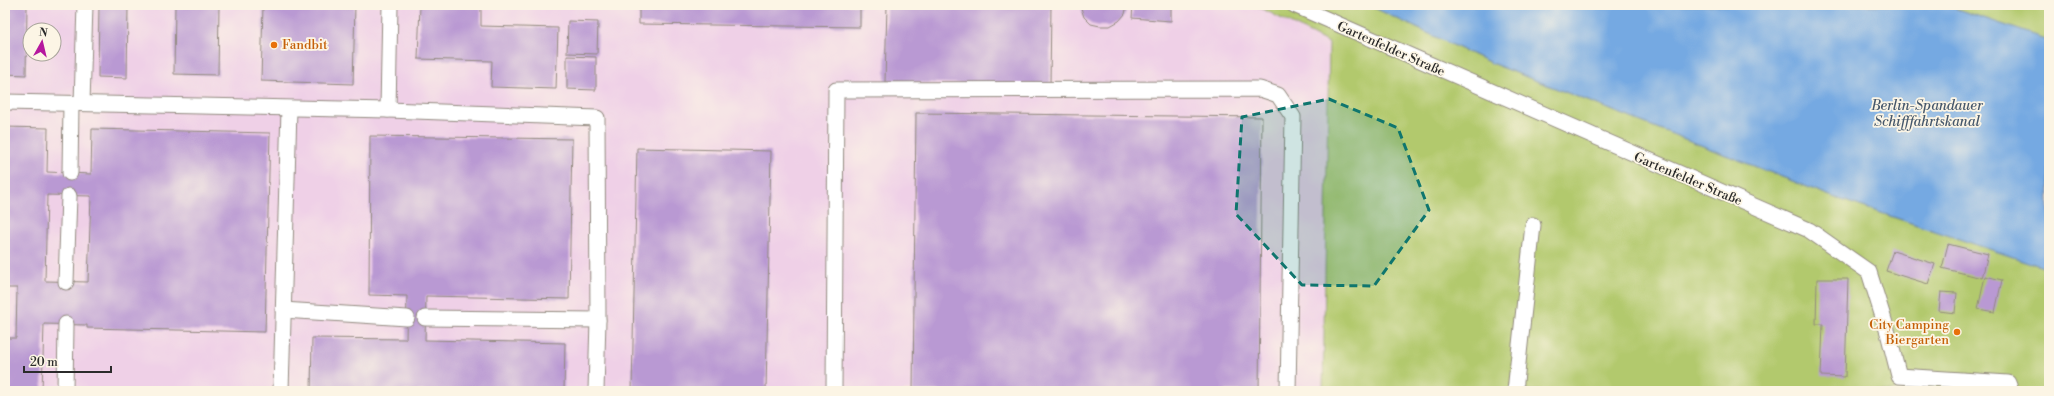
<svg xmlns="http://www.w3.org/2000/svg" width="2054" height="396" font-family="'Libre Bodoni',serif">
	<rect width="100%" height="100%" fill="#fcf5e5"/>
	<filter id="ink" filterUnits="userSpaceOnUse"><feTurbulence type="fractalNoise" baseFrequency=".025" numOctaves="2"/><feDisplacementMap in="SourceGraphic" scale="8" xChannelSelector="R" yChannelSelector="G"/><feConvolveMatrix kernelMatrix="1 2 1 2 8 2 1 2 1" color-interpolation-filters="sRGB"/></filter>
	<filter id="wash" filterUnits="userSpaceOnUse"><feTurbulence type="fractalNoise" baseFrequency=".012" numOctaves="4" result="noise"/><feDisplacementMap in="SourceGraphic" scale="16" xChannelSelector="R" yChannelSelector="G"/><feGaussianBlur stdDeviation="0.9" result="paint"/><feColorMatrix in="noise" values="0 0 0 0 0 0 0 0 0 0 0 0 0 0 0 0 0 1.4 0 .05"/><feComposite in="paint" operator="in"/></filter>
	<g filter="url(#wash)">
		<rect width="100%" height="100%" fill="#f8e9d3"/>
		<path fill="#efd0e7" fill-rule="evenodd" d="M5 5H1255L1329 42 1323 391H5ZM30 30H54V54H30Z"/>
		<g fill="#b2c96d" stroke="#6e7a4c">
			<path d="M1255 5H1368L1491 63 1833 197 2049 269V391H1323L1329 43Z"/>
			<path d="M1945 5H2049V40L2042 38Z"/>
		</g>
		<path fill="#75a9e2" stroke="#506a86" d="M1368 5H1945L2049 40V269L1833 197 1491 63Z"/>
		<g id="blocks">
			<g fill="#b999d3" fill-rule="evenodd">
				<path d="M5 5H27L26 75 5 74Z"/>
				<path d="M99 5H128L127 78 98 77Z"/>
				<path d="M175 5H219L218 75 174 74Z"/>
				<path d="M263 5H355L353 84 261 81Z"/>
				<path d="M420 5H481V26L558 28 556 89 491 87 492 61 418 59Z"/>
				<path d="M639 5H860V27L639 24Z"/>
				<path d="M887 5H1051L1050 85 885 82Z"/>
				<path d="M1080 5H1127L1125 14 1119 21 1110 26H1100L1091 24 1084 17Z"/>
				<path d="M1133 5H1171V21L1132 18Z"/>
				<path d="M568 21 598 22 597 54 567 53Z"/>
				<path d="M567 56 596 57V90L567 89Z"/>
				<path d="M916 113 1262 117 1259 391H913Z"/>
				<path d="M5 127 48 128 47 172 91 174 92 129 270 133 265 332 87 328V325L44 324 42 391H5V338H16L17 288H5ZM47 195 91 196 88 282 45 281Z"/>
				<path d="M370 136 572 139 569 299 426 296 425 340 565 343 564 391H311L312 338 406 339 407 296 369 295Z"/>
				<path d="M637 148 771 151 766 391H632Z"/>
				<path d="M1948 244 1988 254 1982 278 1942 268Z"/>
				<path d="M1893 251 1935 264 1928 284 1886 271Z"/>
				<path d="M1985 276 2002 280 1995 312 1978 309Z"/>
				<path d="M1817 279H1848L1845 377 1821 376 1823 324H1816Z"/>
				<path d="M1941 292 1957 293 1955 313 1939 311Z"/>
			</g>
		</g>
	</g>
	<g filter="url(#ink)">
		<use href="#blocks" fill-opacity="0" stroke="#928a7f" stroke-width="1"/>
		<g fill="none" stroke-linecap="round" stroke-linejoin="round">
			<g stroke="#928a7f" stroke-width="17">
				<g id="service">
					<path d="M1294 5 1809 230 1869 272 1888 333 1899 376 2008 383 2011 391"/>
					<path d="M5 102 388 110 597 118 598 320 596 391"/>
					<path d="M82 103 85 5"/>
					<path d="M388 110 390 5"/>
					<path d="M70 173 71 104"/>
					<path d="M66 282 69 196"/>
					<path d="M283 310 407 318"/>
					<path d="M425 318 598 320"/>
					<path d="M65 391 66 324"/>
					<path d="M281 391 289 109"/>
					<path d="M834 391 836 90 1260 89 1278 95 1293 117 1288 391"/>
					<path d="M1515 391 1533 225"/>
				</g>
			</g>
			<use href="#service" stroke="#fff" stroke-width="15"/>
		</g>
	</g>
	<path fill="#0f766e" fill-opacity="0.2" stroke="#0f766e" stroke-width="3" stroke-dasharray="8 5" stroke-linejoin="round" d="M1329 99 1398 128 1429 210 1374 286 1302 285 1236 214 1242 117Z"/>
	<g fill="#e8710a" stroke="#fcf5e5" stroke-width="1.5">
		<circle cx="274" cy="45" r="4"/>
		<circle cx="1957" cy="332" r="4"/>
	</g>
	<g text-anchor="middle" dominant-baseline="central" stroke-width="3.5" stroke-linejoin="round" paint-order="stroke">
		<g font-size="13" fill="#c56008" stroke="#fcf5e5" text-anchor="start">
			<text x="282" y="45">Fandbit</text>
			<text x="1949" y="325" text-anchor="end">City Camping<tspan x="1949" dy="15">Biergarten</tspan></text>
		</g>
		<g font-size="13" fill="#2b2b2b" stroke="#fcf5e5">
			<text transform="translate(1391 49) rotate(24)">Gartenfelder Straße</text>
			<text transform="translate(1688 179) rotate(23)">Gartenfelder Straße</text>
		</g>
		<g font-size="14" font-style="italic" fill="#45576b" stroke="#fcf5e5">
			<text x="1927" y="106">Berlin-Spandauer<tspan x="1927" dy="16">Schifffahrtskanal</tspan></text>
		</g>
	</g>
	<rect width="2054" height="396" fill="none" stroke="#fcf5e5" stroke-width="20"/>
	<g transform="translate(42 42) rotate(8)"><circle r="19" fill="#fcf5e5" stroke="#a8a49b"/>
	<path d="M0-3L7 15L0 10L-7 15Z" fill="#b5179e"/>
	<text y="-6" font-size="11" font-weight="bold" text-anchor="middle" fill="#2b2b2b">N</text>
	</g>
	<path d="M24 366v6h87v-6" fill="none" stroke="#2b2b2b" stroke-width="2"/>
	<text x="30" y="366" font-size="12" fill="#2b2b2b" stroke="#fcf5e5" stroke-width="3" paint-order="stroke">20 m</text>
</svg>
